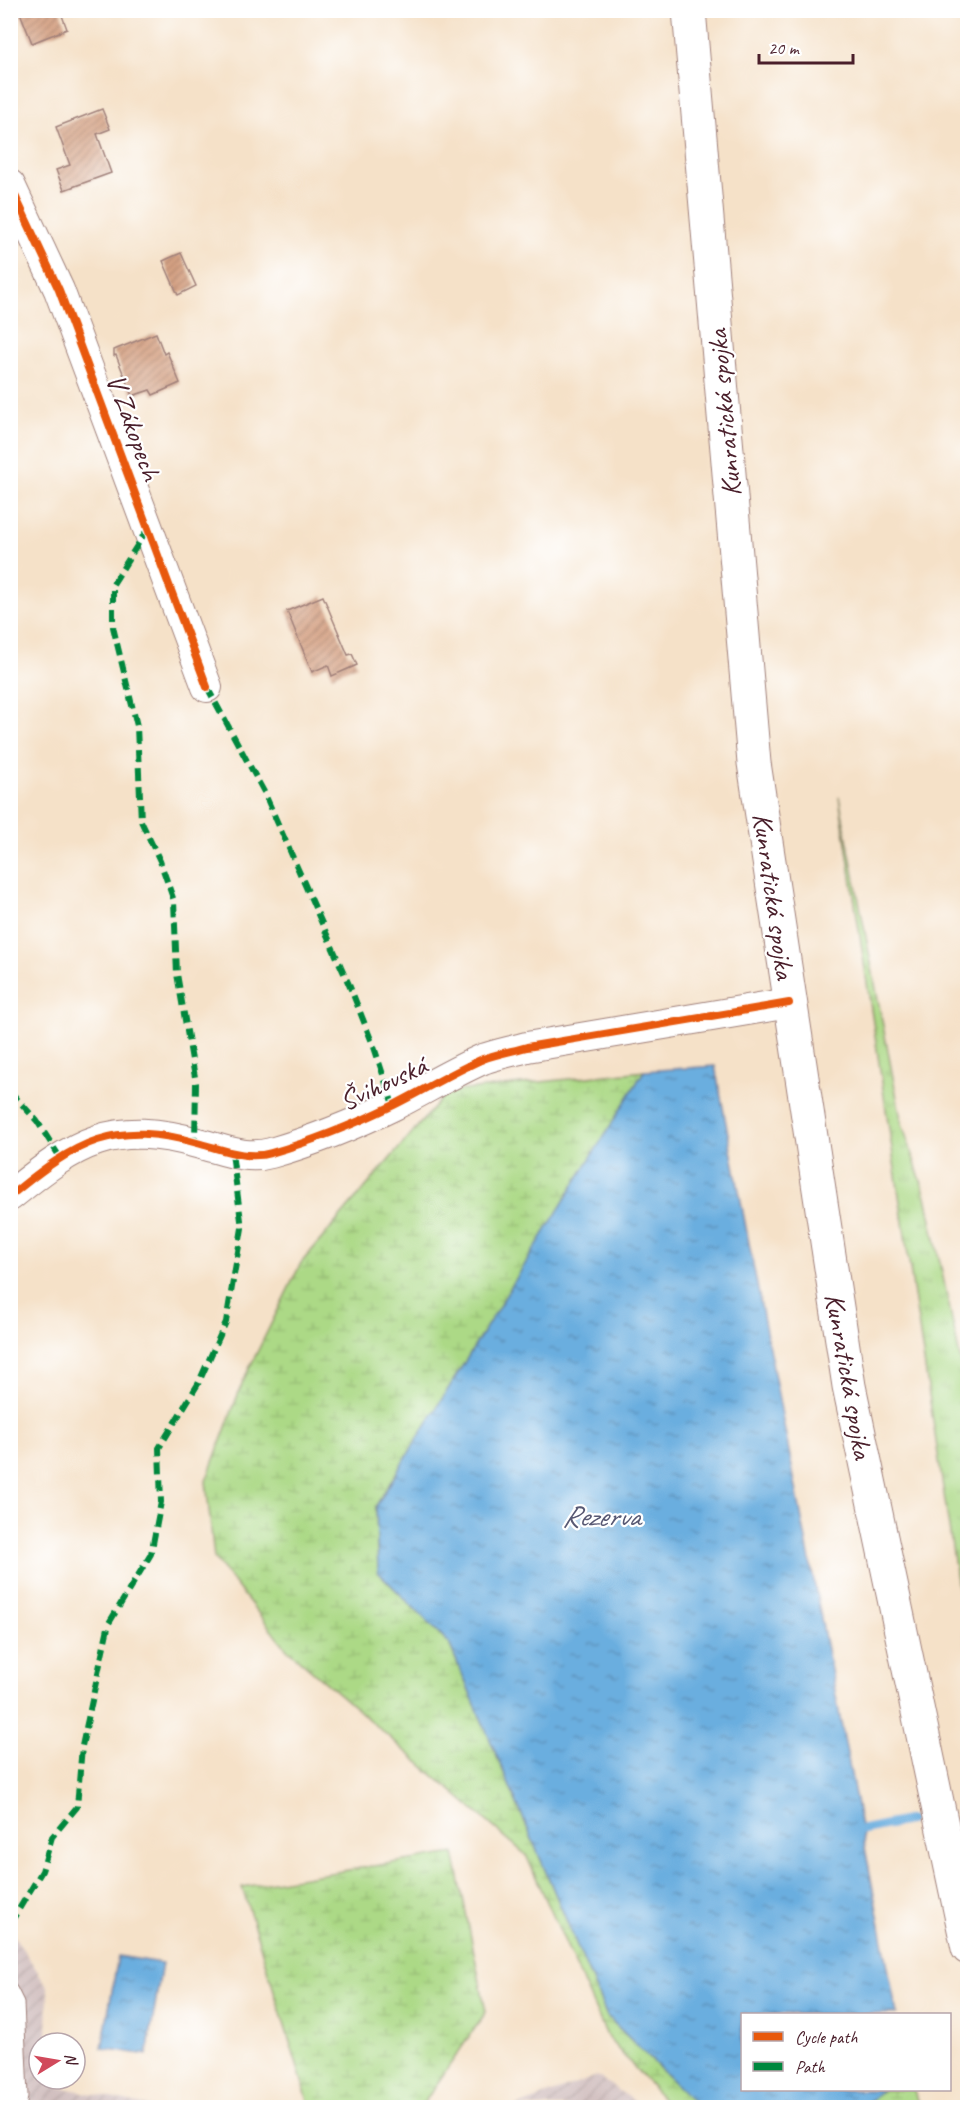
<svg xmlns="http://www.w3.org/2000/svg" width="978" height="2118" font-family="Caveat,sans-serif">
	<defs>
		<pattern id="industrial-furrows" width="10" height="10" patternUnits="userSpaceOnUse" patternTransform="scale(1.5)"><rect width="10" height="10" fill="#d1bfbf"/><path d="M-1 1l2-2M0 10L10 0M9 11l2-2" fill="none" stroke="#b5a4a4"/></pattern>
		<pattern id="grass-tufts" width="24" height="20" patternUnits="userSpaceOnUse" patternTransform="scale(1.5)"><rect width="24" height="20" fill="#acd986"/><path d="M3 7l-1-3M5 7V3M7 7l1-3M15 17l-1-3M17 17v-4M19 17l1-3" fill="none" stroke="#96ba74"/></pattern>
		<pattern id="wetland-marsh" width="20" height="14" patternUnits="userSpaceOnUse" patternTransform="scale(1.5)"><rect width="20" height="14" fill="#acd986"/><path d="M1 5h8M5 5V1M11 12h8M15 12V8" fill="none" stroke="#96ba74"/></pattern>
		<pattern id="water-ripples" width="26" height="14" patternUnits="userSpaceOnUse" patternTransform="scale(1.5)"><rect width="26" height="14" fill="#6baedf"/><path d="M2 4q2-2 4 0t4 0M15 11q2-2 4 0t4 0" fill="none" stroke="#5a8db5"/></pattern>
		<pattern id="building-hatch" width="6" height="6" patternUnits="userSpaceOnUse" patternTransform="scale(1.5)"><rect width="6" height="6" fill="#d39e7f"/><path d="M-1 1l2-2M0 6l6-6M5 7l2-2" fill="none" stroke="#ad8068"/></pattern>
	</defs>
	<rect width="100%" height="100%" fill="#fff"/>
	<filter id="ink" filterUnits="userSpaceOnUse"><feTurbulence type="fractalNoise" baseFrequency=".0167" numOctaves="2"/><feDisplacementMap in="SourceGraphic" scale="12" xChannelSelector="R" yChannelSelector="G"/><feConvolveMatrix kernelMatrix="1 2 1 2 8 2 1 2 1" color-interpolation-filters="sRGB"/></filter>
	<filter id="wash" filterUnits="userSpaceOnUse"><feTurbulence type="fractalNoise" baseFrequency=".008" numOctaves="4" result="noise"/><feDisplacementMap in="SourceGraphic" scale="24" xChannelSelector="R" yChannelSelector="G"/><feGaussianBlur stdDeviation="1.35" result="paint"/><feColorMatrix in="noise" values="0 0 0 0 0 0 0 0 0 0 0 0 0 0 0 0 0 1.4 0 .05"/><feComposite in="paint" operator="in"/></filter>
	<g filter="url(#wash)">
		<rect width="100%" height="100%" fill="#f5e1c8"/>
		<g fill="url(#industrial-furrows)">
			<path d="M10 1930 48 1987 47 2043H39V2079H46V2084L153 2107H11Z"/>
			<path d="M597 2076 643 2107H515Z"/>
		</g>
		<path fill="url(#grass-tufts)" stroke="#7b7c58" stroke-width="1.5" d="M839 797 902 1124 926 1196 967 1391V1647Z"/>
		<g fill="url(#wetland-marsh)" stroke="#7b7c58" stroke-width="1.5">
			<path d="M645 1071 376 1506 378 1572 449 1643 607 2016 699 2107H670L608 2038 526 1855 287 1649 214 1558 206 1481 243 1381 301 1263 447 1092Z"/>
			<path d="M454 1853 486 2012 421 2107 335 2108 309 2104 242 1887Z"/>
			<path d="M882 2090H914L919 2107 863 2108Z"/>
		</g>
		<g fill="url(#water-ripples)" stroke="#5a6685" stroke-width="1.5">
			<path d="M715 1066 897 2014H742V2090H882L863 2107H699L607 2016 449 1643 378 1572 376 1506 644 1071Z"/>
			<path d="M118 1956 162 1963 147 2055 102 2048Z"/>
		</g>
		<g fill="none" stroke-linecap="round" stroke-linejoin="round">
			<g stroke="#6baedf" stroke-width="9">
				<path d="M966 1806H968"/>
				<path d="M852 1832 910 1820"/>
			</g>
		</g>
		<g id="blocks">
			<g fill="url(#building-hatch)">
				<path d="M19 10H60L67 29 32 43Z"/>
				<path d="M102 109 110 129 97 134 111 173 64 190 56 170 70 165 56 127Z"/>
				<path d="M181 253 196 286 178 295 163 261Z"/>
				<path d="M156 333 164 354 167 352 180 383 153 395 150 390 132 396 116 355 114 356V350Z"/>
				<path d="M323 596 348 655 352 654 357 665 332 676 328 665 312 672 287 611Z"/>
			</g>
		</g>
	</g>
	<g filter="url(#ink)">
		<use href="#blocks" fill-opacity="0" stroke="#a0807a" stroke-width="1.5"/>
		<g fill="none" stroke-linecap="round" stroke-linejoin="round">
			<g stroke="#a0807a" stroke-width="17">
				<path id="lane" d="M10 1991 16 2003 20 2096 18 2108"/>
			</g>
			<g stroke="#a0807a" stroke-width="32">
				<g id="street">
					<path d="M10 185 59 290 207 687"/>
					<path d="M10 1196C77 1141 113 1119 201 1144 224 1150 247 1160 271 1153 313 1141 355 1124 394 1105 424 1090 453 1072 483 1059 497 1054 513 1051 527 1047L789 1003"/>
				</g>
			</g>
			<g stroke="#a0807a" stroke-width="35">
				<path id="secondary" d="M689 10 754 763 849 1386 968 1948"/>
			</g>
			<use href="#lane" stroke="#fff" stroke-width="15"/>
			<use href="#street" stroke="#fff" stroke-width="30"/>
			<use href="#secondary" stroke="#fff" stroke-width="33"/>
			<g stroke="#00873e" stroke-width="6" stroke-dasharray="12 6" stroke-linecap="butt">
				<path d="M148 528 113 584V627L137 726 141 821 160 861 174 901 177 974 196 1083 195 1142"/>
				<path d="M207 687 264 792 350 987 374 1047 393 1105"/>
				<path d="M10 1091 37 1121 61 1159"/>
				<path d="M10 1924 42 1871 52 1837 77 1807 82 1746 109 1623 151 1554 161 1502 159 1448 198 1384 226 1322 242 1228 232 1153"/>
			</g>
			<g stroke="#fff" stroke-width="11">
				<g id="cycleway">
					<path d="M10 185 59 290 207 687"/>
					<path d="M10 1196C77 1141 113 1119 201 1144 224 1150 247 1160 271 1153 313 1141 355 1124 394 1105 424 1090 453 1072 483 1059 497 1054 513 1051 527 1047L789 1003"/>
				</g>
			</g>
			<use href="#cycleway" stroke="#e8590c" stroke-width="8"/>
		</g>
	</g>
	<g text-anchor="middle" dominant-baseline="central" stroke-width="4.5" stroke-linejoin="round" paint-order="stroke">
		<g font-size="28" fill="#4a1f2b" stroke="#fff">
			<text transform="translate(724 413) rotate(-95)">Kunratická spojka</text>
			<text transform="translate(134 427) rotate(70)">V Zákopech</text>
			<text transform="translate(774 896) rotate(82)">Kunratická spojka</text>
			<text transform="translate(383 1083) rotate(-25)">Švihovská</text>
			<text transform="translate(849 1376) rotate(80)">Kunratická spojka</text>
		</g>
		<g font-size="30" font-style="italic" fill="#575873" stroke="#fff">
			<text x="601" y="1516">Rezerva</text>
		</g>
	</g>
	<rect width="978" height="2118" fill="none" stroke="#fff" stroke-width="36"/>
	<rect x="741" y="2013" width="210" height="78" fill="#ffffff" stroke="#b7a5aa" stroke-width="1.5"/>
	<rect x="753" y="2032" width="30" height="9" fill="#e8590c" stroke="#b7a5aa" stroke-width="1.5"/>
	<text x="795" y="2043" font-size="18" fill="#4a1f2b">Cycle path</text>
	<rect x="753" y="2062" width="30" height="9" fill="#00873e" stroke="#b7a5aa" stroke-width="1.5"/>
	<text x="795" y="2073" font-size="18" fill="#4a1f2b">Path</text>
	<g transform="translate(57 2061) rotate(79)"><circle r="28" fill="#ffffff" stroke="#b7a5aa" stroke-width="1.5"/>
	<path d="M0-4.5L10 22L0 15L-10 22Z" fill="#d1495b"/>
	<text y="-9" font-size="16" font-weight="bold" text-anchor="middle" fill="#4a1f2b">N</text>
	</g>
	<path d="M759 54v9h94v-9" fill="none" stroke="#4a1f2b" stroke-width="3"/>
	<text x="768" y="54" font-size="18" fill="#4a1f2b" stroke="#ffffff" stroke-width="4.5" paint-order="stroke">20 m</text>
</svg>
